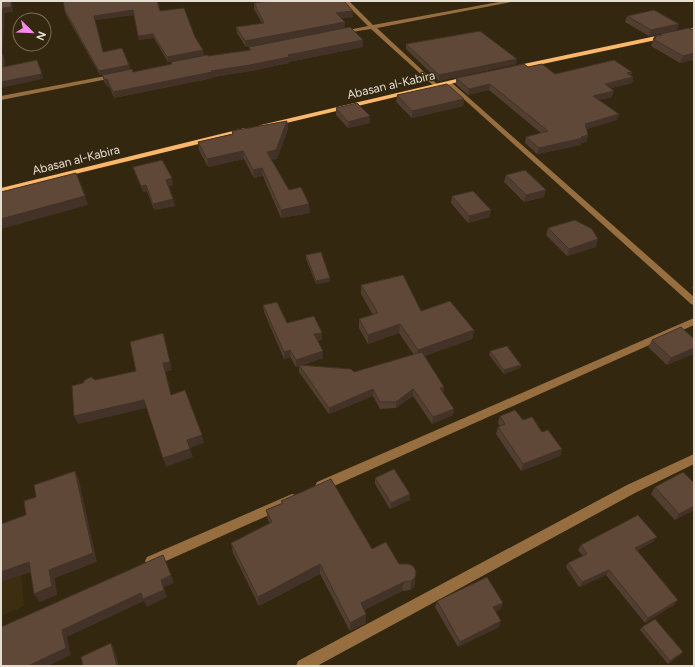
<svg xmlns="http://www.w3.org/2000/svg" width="695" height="667" font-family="Figtree,sans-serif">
	<rect width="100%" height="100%" fill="#332710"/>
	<path fill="#3d2e0f" d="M16 519 24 606 1 616V525Z"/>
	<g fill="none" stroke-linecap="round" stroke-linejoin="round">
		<g fill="#976e40" fill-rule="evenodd">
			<path d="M343 1H349L373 25 504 1H516L377 28 437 84 438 85 435 87 371 29 338 34V32L368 26Z"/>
			<path d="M116 74 119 76 118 77 1 100V96Z"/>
			<path d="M447 82H451L694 297V305L691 304 447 84Z"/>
			<path d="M694 318V325L325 490 321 491 317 490 315 486 317 482Z"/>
			<path d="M694 454V464L635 493 317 666H296L298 661 627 485Z"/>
			<path d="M292 494 296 495 298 499 296 503 157 565 152 567 147 565 145 561 147 557Z"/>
		</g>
		<g fill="#fbb76a" fill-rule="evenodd">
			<path d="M694 28V32L514 70 511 68 514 66Z"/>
			<path d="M469 76 471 77V79L261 129 257 127 261 125Z"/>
			<path d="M245 128 249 130 248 132 1 192V188Z"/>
		</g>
	</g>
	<g fill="#523e30">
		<path d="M254 3 353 17 341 18 345 22V28L246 47 237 33 236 27 262 23 254 9Z"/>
		<path d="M65 11H160L195 37 203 50 204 55 168 62 154 38 139 40 134 15 95 20 103 52 129 65 130 69 100 75 66 15Z"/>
		<path d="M627 16 677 30 649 36 625 22Z"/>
		<path d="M694 29V62L692 60 680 63 651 46 654 37 660 36V34Z"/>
		<path d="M363 40V47L289 62V63L251 71 213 77V78L114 98 109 86 107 87 104 81 102 75 133 72 171 64V62L249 50V47Z"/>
		<path d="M406 44 516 64 439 81 406 49Z"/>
		<path d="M528 67 555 74 632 72 631 75 633 77 632 83 611 88 612 97 599 100 617 120 587 129 588 135 586 142 581 143V145L537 154 525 143 526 137 541 133 489 90 468 95 456 84V78Z"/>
		<path d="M397 95 464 99 463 106 412 118 396 102Z"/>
		<path d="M336 108 370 116V123L348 128 336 115Z"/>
		<path d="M287 121 288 129 277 159 271 160 289 190 310 213 281 218 263 176 254 178 244 159 208 167 199 150 198 142 232 134V131Z"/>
		<path d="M133 167 173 185 169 186 173 199 175 206 154 210 147 191 143 192 135 173Z"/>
		<path d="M506 175 544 197 524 202 504 182Z"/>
		<path d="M452 196 491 210 489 217 468 223 451 203Z"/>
		<path d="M548 228 596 247 567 256 546 235Z"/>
		<path d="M306 255 330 278V282L316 284 306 259Z"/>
		<path d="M694 283V290L692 288Z"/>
		<path d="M361 285 421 311 474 330 472 339 424 356 444 387 443 393 453 415 432 424 413 396 396 408 380 409 373 396 329 414 299 372V366L296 367 290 357 284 359 264 312 263 305 287 323 322 333V339L318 341 323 358 300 366 354 372 414 355 399 333 368 344 359 328V319L373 315 361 294Z"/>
		<path d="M694 339 667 365 648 347 652 340Z"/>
		<path d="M490 351 521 365 520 368 504 374 489 355Z"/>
		<path d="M500 416 523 420 542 432 562 449 560 456 521 471 496 434 498 427 500 426 498 423Z"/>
		<path d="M375 478 410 494V500L390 509 375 484Z"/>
		<path d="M655 487 694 510 675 520 651 494Z"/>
		<path d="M281 501 399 564 416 572 414 587 410 590 402 591 364 610 366 623 350 631 320 574 259 606 233 553 231 543 270 524 268 520 266 510 282 504Z"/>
		<path d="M654 541 636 551 675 604 645 623 606 575 579 587 566 567 568 563 583 556 578 550 581 545Z"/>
		<path d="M437 601 501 609 495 611 499 627 458 647 435 607Z"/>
		<path d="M642 627 683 652 680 655 668 664 640 630Z"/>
	</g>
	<g fill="#423227">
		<path d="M11 1H12L13 12 5 13 2 60 1 33 3 8Z"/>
		<path d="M133 10 134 15 95 20 94 16Z"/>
		<path d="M353 11V17L337 19 336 13Z"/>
		<path d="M345 22V28L246 47 245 41Z"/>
		<path d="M679 24 677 30 649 36 651 30Z"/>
		<path d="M153 34 154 38 139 40 138 36Z"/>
		<path d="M363 40V47L289 62V63L251 71 213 77V78L114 98 113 92 211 71Z"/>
		<path d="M203 50 204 55 168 62 167 57Z"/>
		<path d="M694 53 692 60 680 63 683 56Z"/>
		<path d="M3 54 5 60V73L3 67Z"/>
		<path d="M517 59 516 64 439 81V75Z"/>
		<path d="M129 65 130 69 100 75 99 71Z"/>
		<path d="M632 72 630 77H633L632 83 603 90 605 84 627 73Z"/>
		<path d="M42 74 43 79 1 88V82Z"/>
		<path d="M107 79 109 86 107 87 105 80Z"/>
		<path d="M490 84 489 90 468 95 469 89Z"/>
		<path d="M614 91 612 97 591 102 593 96Z"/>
		<path d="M464 99 463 106 412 118V111Z"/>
		<path d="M619 114 617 120 583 130 585 124Z"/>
		<path d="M370 116V123L348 128V122Z"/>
		<path d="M287 121 288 129 277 159 268 161 267 152Z"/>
		<path d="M588 135 586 142 581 143V145L537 154 539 148Z"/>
		<path d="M243 151 244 159 208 167 207 159Z"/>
		<path d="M262 168 263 176 254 178 253 170Z"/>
		<path d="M172 178 173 185 168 186 166 180Z"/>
		<path d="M146 185 147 191 143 192 141 186Z"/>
		<path d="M546 190 544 197 524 202 526 195Z"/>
		<path d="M85 196 88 205 1 229V219Z"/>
		<path d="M173 199 175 206 154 210 153 204Z"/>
		<path d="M309 204 310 213 281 218V210Z"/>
		<path d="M491 210 489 217 468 223 469 216Z"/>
		<path d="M598 239 596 247 567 256 569 249Z"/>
		<path d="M330 278V282L316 284V281Z"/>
		<path d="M400 324 399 333 368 344V335Z"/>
		<path d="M474 330 472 339 417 359 418 350Z"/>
		<path d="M163 333 172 370 165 372 163 363Z"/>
		<path d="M322 333V339L315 341 314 334Z"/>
		<path d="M694 348V354L667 365 671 358Z"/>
		<path d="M290 350V357L284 359V352Z"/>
		<path d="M323 351V358L296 367V360Z"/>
		<path d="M521 365 520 368 504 374V370Z"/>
		<path d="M444 387 443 394 440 388Z"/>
		<path d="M373 389V396L329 414V408Z"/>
		<path d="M413 389V396L396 408V402Z"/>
		<path d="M144 400 147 408 78 424 74 416Z"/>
		<path d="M454 409 453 415 432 424 433 417Z"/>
		<path d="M202 435 204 443 190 448 187 440Z"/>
		<path d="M190 449 193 457 166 467 163 458Z"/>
		<path d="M562 449 560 456 521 471 523 464Z"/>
		<path d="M75 471 79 480 97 562 55 578 57 595 40 602 34 594 49 570Z"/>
		<path d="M410 494V500L390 509 391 503Z"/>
		<path d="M694 506V510L675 520 679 514Z"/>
		<path d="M657 537 654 541 632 553 635 548Z"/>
		<path d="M163 555 174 583 164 587 167 597 147 607 144 601 67 637 71 655 48 666H28L62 630 161 580Z"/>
		<path d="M29 562 35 571 1 582V572Z"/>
		<path d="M320 564V574L259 606 258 597Z"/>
		<path d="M609 570 606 575 579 587 582 582Z"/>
		<path d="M416 572 414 587 410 590 411 581Z"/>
		<path d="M404 582 402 591 360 612 361 603Z"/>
		<path d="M678 600 675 604 645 623 648 618Z"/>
		<path d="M503 603 501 609 491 613 493 607Z"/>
		<path d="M366 614V623L350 631V623Z"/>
		<path d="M501 621 499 627 458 647 460 642Z"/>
		<path d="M111 643 114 649 119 666H117Z"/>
		<path d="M683 652 680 655 668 664 670 661Z"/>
	</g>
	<g fill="#5f4838" stroke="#423227">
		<path d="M1 1H11V7L3 8 1 33Z"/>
		<path d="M63 1H157L160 11 184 8 195 37 203 50 167 57 153 34 138 36 133 10 94 16 103 52 122 48 129 65 99 71 65 11Z"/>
		<path d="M270 1H344L353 11 336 13 345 22 245 41 236 27 264 23 254 3Z"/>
		<path d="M654 10 679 24 651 30 627 16Z"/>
		<path d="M350 27 363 40 288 55 289 57 250 65 211 71 212 72 113 92 107 79 105 80 102 75 132 69 133 72 172 64 171 62 207 55 208 56 251 50 249 47Z"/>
		<path d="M689 28 692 30 694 29V53L683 56 653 39 656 38 654 37 662 35 660 34Z"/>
		<path d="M480 31 517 59 439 75 406 44Z"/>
		<path d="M1 54H3V67L37 60 42 74 1 82Z"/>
		<path d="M614 60 632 72 627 73 633 77 605 84 614 91 593 96 619 114 585 124 588 135 581 137 583 138 539 148 526 137 548 131 490 84 469 89 456 78 524 64 528 67 542 64 555 74Z"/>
		<path d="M447 84 464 99 412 111 397 95Z"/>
		<path d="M357 103 370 116 348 122 336 108Z"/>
		<path d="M287 121 276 150 267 152 289 190 301 187 309 204 281 210 262 168 253 170 243 151 207 159 198 142 233 134 232 131Z"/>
		<path d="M162 160 172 178 166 180 173 199 153 204 146 185 141 186 133 167Z"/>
		<path d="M525 170 546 190 526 195 506 175Z"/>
		<path d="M76 173 85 196 1 219V192Z"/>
		<path d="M473 191 491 210 469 216 452 196Z"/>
		<path d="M575 220 592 229 598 239 569 249 548 228Z"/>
		<path d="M321 252 330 278 316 281 306 255Z"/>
		<path d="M403 275 421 311 450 301 474 330 418 350 400 324 368 335 359 319 378 313 361 285Z"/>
		<path d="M277 302 287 323 314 316 322 333 314 334 323 351 296 360 290 350 284 352 263 305Z"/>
		<path d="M681 327 694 339V348L671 358 652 340Z"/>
		<path d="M163 333 170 362 163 363 171 395 185 390 202 435 187 440 190 449 163 458 144 400 74 416 72 386 83 383 85 380 91 377 95 380 136 371 130 342Z"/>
		<path d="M507 346 521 365 504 370 490 351Z"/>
		<path d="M422 352 444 387 440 388 454 409 433 417 413 389 396 402H380L373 389 329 408 299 365 351 369 354 372Z"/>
		<path d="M515 410 523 420 532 417 542 432 548 430 562 449 523 464 498 427 505 424 500 416Z"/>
		<path d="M394 469 410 494 391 503 375 478Z"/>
		<path d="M75 471 93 553 49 570 52 586 34 594 29 562 1 572V524L26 515 24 501 36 497 34 485Z"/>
		<path d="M683 472 694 483V506L679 514 655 487Z"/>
		<path d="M331 479 372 549 386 542 399 564H409L414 567 416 572 415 578 411 581 404 582 361 603 366 614 350 623 320 564 258 597 231 543 272 522 266 510 283 503 281 501Z"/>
		<path d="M638 515 657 537 635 548 678 600 648 618 609 570 582 582 568 563 587 554 581 545Z"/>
		<path d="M163 555 171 575 161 580 164 590 143 599 141 593 62 630 66 648 28 666H1V627Z"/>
		<path d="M487 577 503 603 493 607 501 621 460 642 437 601Z"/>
		<path d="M655 619 683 652 670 661 642 627Z"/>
		<path d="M111 643 117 666H83L81 657Z"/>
	</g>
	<g text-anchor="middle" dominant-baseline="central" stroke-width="3" stroke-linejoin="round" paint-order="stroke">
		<g font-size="12" fill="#e6ded1" stroke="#332710">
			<text transform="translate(391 85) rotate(-13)">Abasan al-Kabira</text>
			<text transform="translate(76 160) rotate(-14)">Abasan al-Kabira</text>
		</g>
	</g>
	<rect width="695" height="667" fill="none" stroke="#e6ded1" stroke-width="4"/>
	<g transform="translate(32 32) rotate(113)"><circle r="19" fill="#332710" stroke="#7b705d"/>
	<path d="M0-3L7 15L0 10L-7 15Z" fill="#f788ec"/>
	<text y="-6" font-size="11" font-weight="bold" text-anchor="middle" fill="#e6ded1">N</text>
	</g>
</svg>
